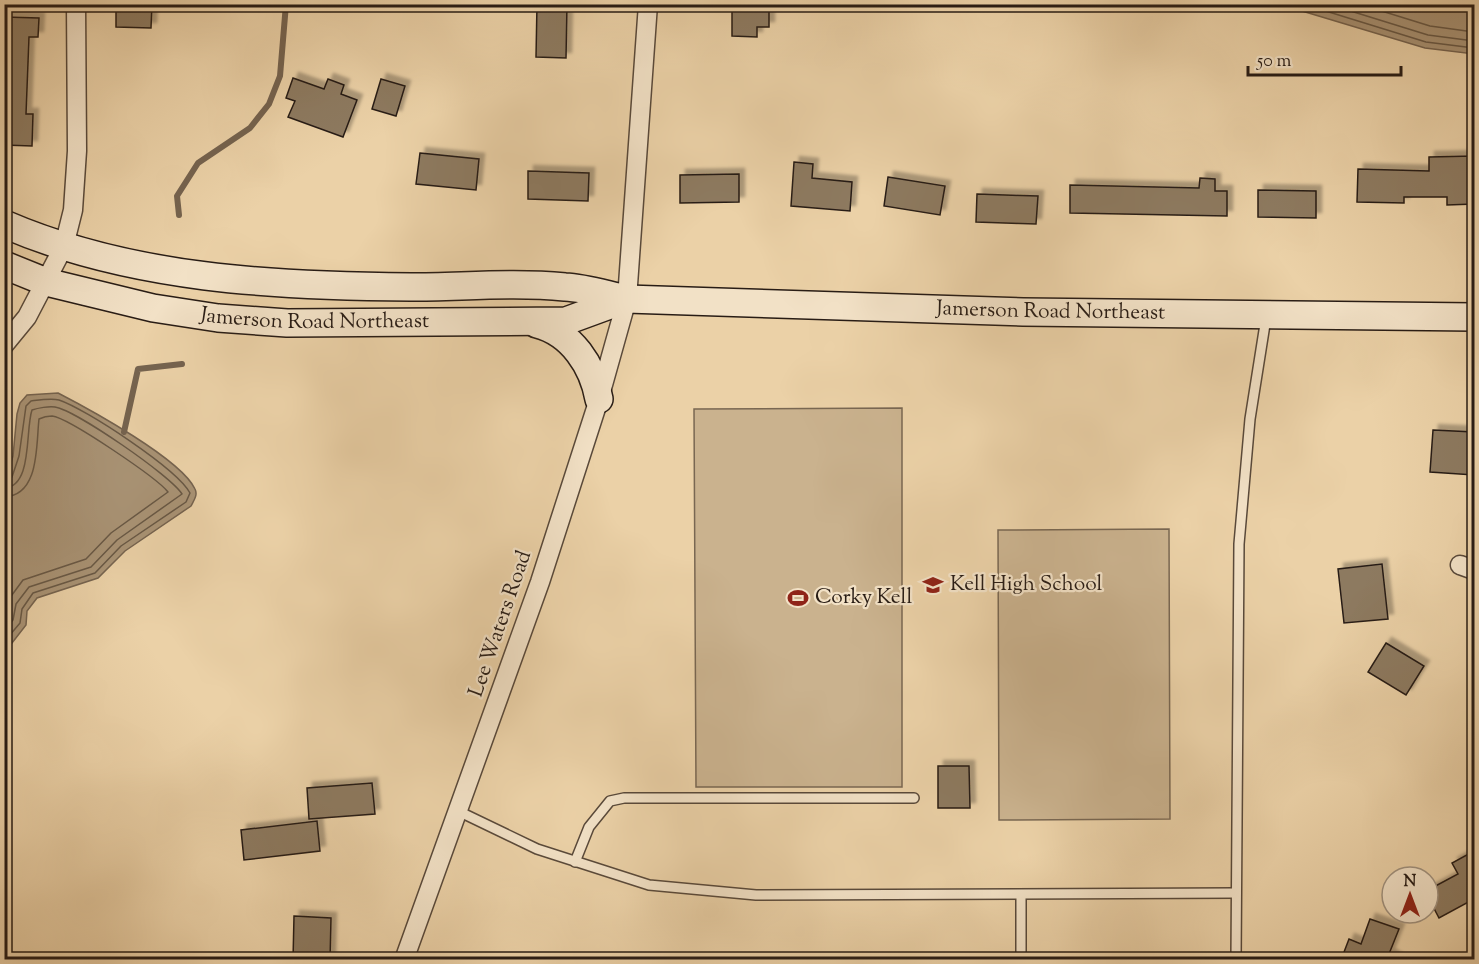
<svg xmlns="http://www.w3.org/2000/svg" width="1479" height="964" font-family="'Sorts Mill Goudy',serif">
	<defs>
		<filter id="shadow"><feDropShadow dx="5.5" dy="-5.5" stdDeviation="1.5" flood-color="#0004"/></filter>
	</defs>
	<rect width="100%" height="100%" fill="#ebd1a7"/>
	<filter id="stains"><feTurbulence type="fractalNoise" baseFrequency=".00333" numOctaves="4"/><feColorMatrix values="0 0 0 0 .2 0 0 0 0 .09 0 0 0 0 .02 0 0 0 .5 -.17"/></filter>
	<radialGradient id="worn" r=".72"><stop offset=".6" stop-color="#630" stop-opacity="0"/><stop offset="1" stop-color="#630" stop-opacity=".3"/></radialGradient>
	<g fill="#cab28e" stroke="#796752" stroke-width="1.5">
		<path d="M902 408V787H696L694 409Z"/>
		<path d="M1169 529 1170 819 999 820 998 530Z"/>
	</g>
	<g fill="#a99375" stroke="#75634f" stroke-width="1.5">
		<path d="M1282 5H1474V54L1425 48Z"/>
		<path d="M58 393C89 409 181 459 195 489 198 495 194 500 191 506L125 551 98 578 37 598 27 611 26 625 5 652V483L13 456 17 414 20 403 27 395Z"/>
	</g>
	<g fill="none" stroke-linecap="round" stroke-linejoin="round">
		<g stroke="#685845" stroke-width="1.5">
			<path d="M1303 4 1426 42 1474 48"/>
			<path d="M1328 4 1428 35 1474 41"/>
			<path d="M1359 4 1430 26 1474 32"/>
			<path d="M4 481 12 477 19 456 26 406 31 401C39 400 51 398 59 400 86 409 177 469 190 493L186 502 121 546 95 573 33 593 22 609 20 623 4 642"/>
			<path d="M4 488C33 487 25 430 32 410 38 408 49 406 55 407 77 411 171 476 182 494L117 540 91 567 29 587 16 604 13 620 4 630"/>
			<path d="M4 497C40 496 36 444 39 419 43 417 47 416 52 416 69 418 157 478 168 492L111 533 86 559 23 580 9 599 4 614"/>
		</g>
		<g stroke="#75634f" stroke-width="6">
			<path d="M179 215 177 196 198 163 250 128 269 104 280 76 286 4"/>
			<path d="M124 432 138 369 182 364"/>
		</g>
	</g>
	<g fill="#8d7a61" stroke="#281c15" stroke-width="1.5" filter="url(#shadow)">
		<path d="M116 4H152L151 28 116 27Z"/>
		<path d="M537 4H567L566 58 536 57Z"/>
		<path d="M732 4H769V27H757V37L732 36Z"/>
		<path d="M4 17 39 18 38 37H29L26 114H33L32 146 4 145Z"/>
		<path d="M293 78 324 89 328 79 344 85 341 94 357 100 343 137 288 117 295 101 286 98Z"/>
		<path d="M381 79 405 86 396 116 372 109Z"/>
		<path d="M420 153 479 159 476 190 416 184Z"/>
		<path d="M1474 156V204L1447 205V197H1404V203L1357 202 1358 169 1429 171V157Z"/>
		<path d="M794 162 813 164 812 178 852 182 850 211 791 206Z"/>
		<path d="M528 171 589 173 588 201 528 199Z"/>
		<path d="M739 174V202L680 203V175Z"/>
		<path d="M888 177 945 186 940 215 884 206Z"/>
		<path d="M1200 178 1215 179V191H1227V216L1070 213V185L1199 188Z"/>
		<path d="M1258 190 1316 191V218L1258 217Z"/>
		<path d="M977 194 1038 196 1036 224 976 222Z"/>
		<path d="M1433 430 1474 432V475L1430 472Z"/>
		<path d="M1382 564 1388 619 1344 623 1338 569Z"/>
		<path d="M1386 643 1424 666 1406 695 1368 672Z"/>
		<path d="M938 766H969L970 808H938Z"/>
		<path d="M372 783 375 814 309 819 307 788Z"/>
		<path d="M317 821 320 851 244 860 241 830Z"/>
		<path d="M1474 851V904L1472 900 1439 918 1428 897V890L1458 874 1452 863Z"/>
		<path d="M294 916 331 918 330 960H293Z"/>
		<path d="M1370 919 1399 929 1389 954 1399 960H1341L1349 939 1361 944Z"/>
	</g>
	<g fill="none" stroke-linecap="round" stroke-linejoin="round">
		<g stroke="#59493a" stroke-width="12">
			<g id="lane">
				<path d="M458 811 537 849 649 885 756 895 1236 893"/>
				<path d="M575 862 589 827 610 801 624 798H914"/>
				<path d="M1021 895V960"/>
				<path d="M1236 960 1239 544 1250 419 1266 318"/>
			</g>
		</g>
		<g stroke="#59493a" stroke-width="21">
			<g id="street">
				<path d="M4 345 27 317 64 246 73 210 77 151 76 4"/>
				<path d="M1460 565 1474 570"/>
				<path d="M404 960 540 582 599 399 627 299 648 4"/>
			</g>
		</g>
		<g stroke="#281c15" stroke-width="30">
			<g id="secondary">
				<path id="s1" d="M4 224C131 279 275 286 411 287 461 287 514 282 565 287 586 288 607 295 627 299L1023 312 1474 317"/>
				<path id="s2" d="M4 265 46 282 153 308 218 318 287 323 566 321 626 299"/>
				<path d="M537 324C572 333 593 366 599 399"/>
			</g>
		</g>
		<use href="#lane" stroke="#f2e1c6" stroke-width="9"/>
		<use href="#street" stroke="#f2e1c6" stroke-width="18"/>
		<use href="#secondary" stroke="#f2e1c6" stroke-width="27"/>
	</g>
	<defs>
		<g id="school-bare" transform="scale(1.62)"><path d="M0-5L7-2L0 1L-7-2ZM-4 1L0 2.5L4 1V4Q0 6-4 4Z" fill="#8f2418" stroke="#f2e1c6" stroke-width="2.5" paint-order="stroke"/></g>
		<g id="stadium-bare" transform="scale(1.62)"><path d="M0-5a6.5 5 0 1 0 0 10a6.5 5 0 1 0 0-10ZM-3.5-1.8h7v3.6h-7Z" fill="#8f2418" stroke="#f2e1c6" stroke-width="2.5" paint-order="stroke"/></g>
	</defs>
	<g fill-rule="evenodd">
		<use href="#school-bare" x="933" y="585"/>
		<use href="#stadium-bare" x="798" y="598"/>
	</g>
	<g text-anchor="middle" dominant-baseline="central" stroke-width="4.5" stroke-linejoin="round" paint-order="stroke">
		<g font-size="21" fill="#281c15" stroke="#f2e1c6">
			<text stroke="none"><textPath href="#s1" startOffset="1056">Jamerson Road Northeast</textPath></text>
			<text stroke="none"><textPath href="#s2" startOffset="318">Jamerson Road Northeast</textPath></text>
			<text transform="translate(501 624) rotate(-71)">Lee Waters Road</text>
		</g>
		<g font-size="21" fill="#281c15" stroke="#f2e1c6" text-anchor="start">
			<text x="950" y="585">Kell High School</text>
			<text x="815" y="598">Corky Kell</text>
		</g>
	</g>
	<rect width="1479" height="964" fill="none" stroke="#ebd1a7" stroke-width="24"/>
	<rect x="6" y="6" width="1467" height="952" fill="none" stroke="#281c15" stroke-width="3"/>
	<rect x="12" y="12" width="1455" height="940" fill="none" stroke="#281c15" stroke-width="1.5"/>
	<g transform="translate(1410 895)"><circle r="28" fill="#f2e1c6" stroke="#a1927f" stroke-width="1.5"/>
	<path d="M0-4.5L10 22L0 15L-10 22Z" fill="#8f2418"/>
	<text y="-9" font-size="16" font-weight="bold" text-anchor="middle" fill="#281c15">N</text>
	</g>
	<path d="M1248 66v9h153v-9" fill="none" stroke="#281c15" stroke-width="3"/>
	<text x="1257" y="66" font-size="18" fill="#281c15" stroke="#f2e1c6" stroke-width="4.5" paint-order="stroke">50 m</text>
	<rect width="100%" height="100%" filter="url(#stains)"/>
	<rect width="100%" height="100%" fill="url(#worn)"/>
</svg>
